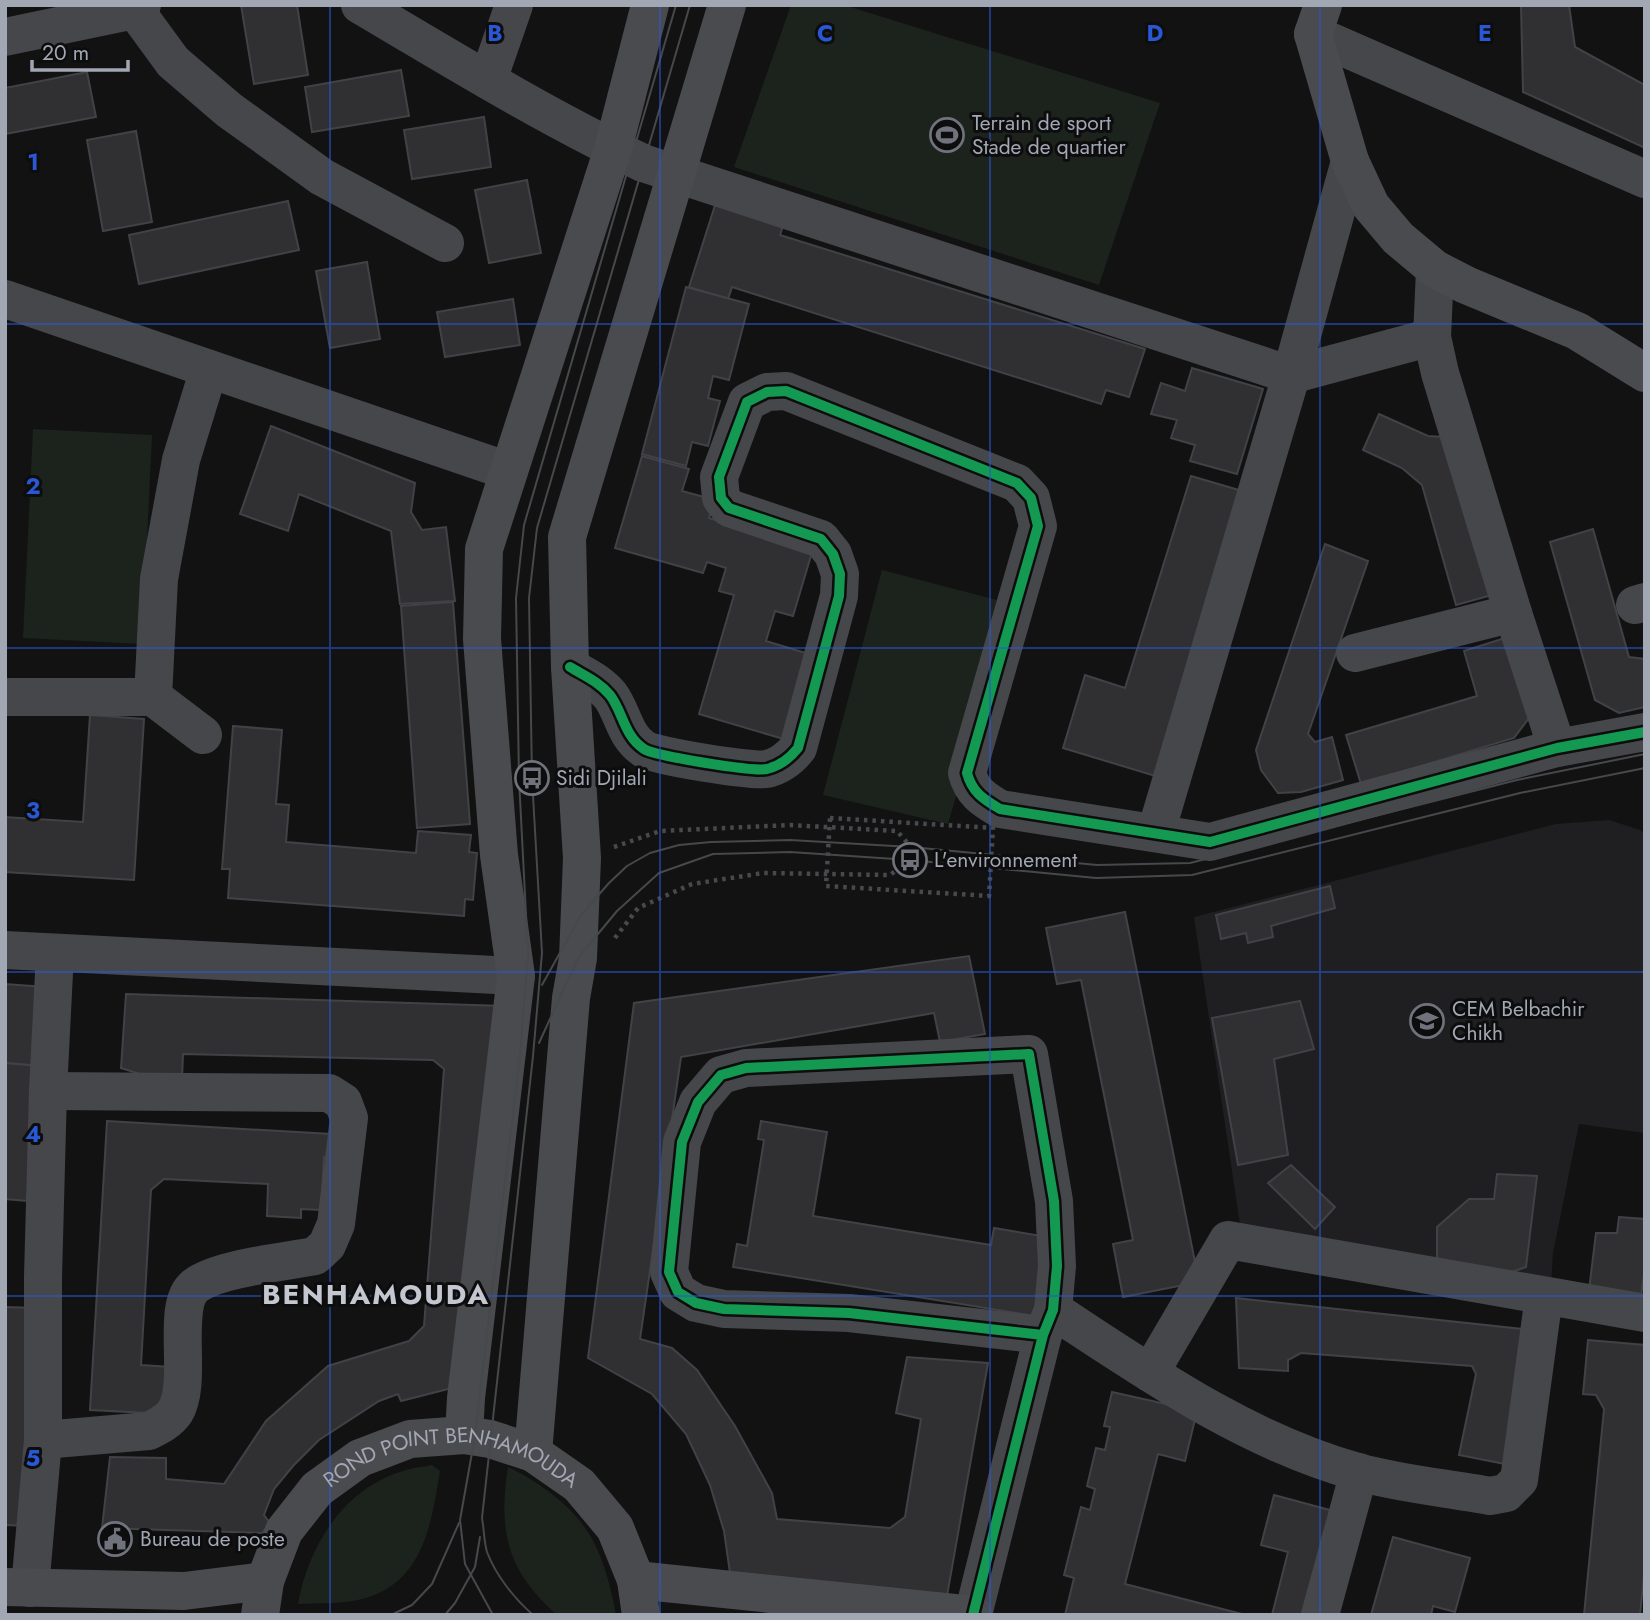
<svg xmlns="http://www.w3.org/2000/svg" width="1650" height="1620" font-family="Jost,sans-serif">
	<rect width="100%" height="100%" fill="#121213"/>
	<path fill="#1f1f21" d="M1609 820 1640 830 1645 834V1133L1579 1124 1553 1253 1551 1289 1245 1258 1194 917 1556 824Z"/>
	<g fill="#1c231d">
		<path d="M791 5H844L1160 103 1099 285 734 167Z"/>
		<path d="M33 429 152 435 142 644 23 638Z"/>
		<path d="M882 570 1012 604 948 824 823 795Z"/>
		<path d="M432 1465 440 1471C431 1525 423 1586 358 1600 339 1604 318 1603 298 1604 308 1547 343 1490 400 1472 410 1468 422 1467 432 1465Z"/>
		<path d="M508 1467C538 1481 574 1507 591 1537 604 1560 611 1588 616 1615H557C507 1571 498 1531 508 1467Z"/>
	</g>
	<g fill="#303032" stroke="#414246" stroke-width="2">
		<path d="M241 5H297L308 75 254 84Z"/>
		<path d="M1521 5H1569L1575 47 1645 85V148L1523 92Z"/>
		<path d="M401 70 409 116 312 132 305 87Z"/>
		<path d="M87 72 96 117 5 134V88Z"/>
		<path d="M484 117 491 167 412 179 404 130Z"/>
		<path d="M136 131 152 222 103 231 87 140Z"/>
		<path d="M527 180 541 253 489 263 475 190Z"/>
		<path d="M717 199 785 220 780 235 1145 349 1129 397 1106 390 1101 404 732 287 728 299 689 287Z"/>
		<path d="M288 201 299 250 139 284 129 235Z"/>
		<path d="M367 262 380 339 330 348 316 271Z"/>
		<path d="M686 287 749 304 729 380 713 376 708 398 720 401 708 446 692 442 686 466 642 454Z"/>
		<path d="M513 299 520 345 445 357 437 312Z"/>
		<path d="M1192 368 1263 389 1237 474 1190 461 1195 445 1171 438 1177 420 1151 414 1161 383 1185 391Z"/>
		<path d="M1379 414 1428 436 1444 437 1499 593 1456 605 1422 485 1402 468 1363 450Z"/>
		<path d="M271 426 415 483 411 512 422 530 446 527 455 601 400 604 391 531 299 494 288 531 240 514Z"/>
		<path d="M642 456 689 469 682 491 715 500 709 518 813 549 793 616 775 611 766 641 822 658 797 743 699 714 734 595 719 591 726 568 707 562 703 573 615 548Z"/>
		<path d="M1191 476 1249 493 1162 778 1063 748 1085 675 1125 688Z"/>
		<path d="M1593 529 1629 657 1645 659V707L1619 713 1595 700 1550 542Z"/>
		<path d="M1325 544 1368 561 1308 734 1315 742 1332 737 1343 780 1301 792 1278 793 1261 770 1256 750Z"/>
		<path d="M453 602 470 824 417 828 401 606Z"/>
		<path d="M1508 637 1532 714 1514 738 1361 784 1346 735 1477 696 1464 651Z"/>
		<path d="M90 715 144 719 134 880 5 872V817L83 822Z"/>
		<path d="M233 726 282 730 276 804 289 805 286 842 416 853 418 831 471 835 469 852 477 853 473 900 465 899 464 916 228 898 230 869H222Z"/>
		<path d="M1330 886 1335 908 1271 926 1273 937 1248 943 1246 933 1221 939 1216 915Z"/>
		<path d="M1125 912 1199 1282 1123 1297 1113 1244 1133 1240 1081 980 1057 984 1046 928Z"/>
		<path d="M969 956 985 1034 940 1042 934 1013 681 1057 640 1339 672 1348 697 1370 735 1426 772 1493 777 1519 890 1528 905 1517 921 1419 896 1413 907 1357 988 1363 947 1596 730 1573 724 1531 710 1485 686 1434 652 1394 588 1358 634 1003Z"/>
		<path d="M5 984 45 987 40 1066 5 1063Z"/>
		<path d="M126 994 504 1006 460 1386 401 1401 398 1394 379 1401 319 1440 293 1466 274 1489 264 1515 270 1523 262 1533 102 1528 110 1457 166 1458V1479L224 1484 266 1421 328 1366 409 1341 424 1326 444 1069 433 1060 183 1054 182 1080 155 1079 121 1068Z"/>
		<path d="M1300 1001 1314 1049 1274 1059 1288 1155 1238 1165 1212 1018Z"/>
		<path d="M5 1063 40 1066 27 1201 5 1199Z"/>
		<path d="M107 1121 331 1134 330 1155 324 1157 321 1210 301 1209V1218L267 1216 268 1184 164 1179 151 1190 141 1365 171 1367 168 1414 90 1410Z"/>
		<path d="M761 1121 827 1132 813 1216 991 1245 994 1228 1048 1237 1035 1316 733 1267 737 1244 747 1246 764 1140 758 1139Z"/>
		<path d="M1291 1165 1335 1207 1315 1229 1268 1183Z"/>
		<path d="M1497 1174 1537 1176 1526 1267 1477 1284 1437 1260V1227L1469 1199H1494Z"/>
		<path d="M1619 1217 1645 1219V1267L1641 1296 1589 1290 1596 1233H1617Z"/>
		<path d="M1236 1298 1522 1329 1515 1466 1459 1455 1476 1374 1472 1366 1301 1353 1288 1360V1371L1239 1368Z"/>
		<path d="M5 1307 36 1308 28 1526 5 1525Z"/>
		<path d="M1588 1340 1645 1345V1565L1640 1615H1584L1604 1409 1596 1395 1583 1394Z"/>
		<path d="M1112 1392 1197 1411 1185 1461 1158 1454 1125 1584 1246 1615H1065L1074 1578 1064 1575 1081 1507 1090 1510 1095 1489 1087 1486 1096 1448 1105 1450 1110 1427 1104 1426Z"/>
		<path d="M1274 1495 1341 1513 1315 1615H1272L1288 1552 1261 1545Z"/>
		<path d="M1393 1537 1470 1558 1455 1612 1433 1606 1431 1615H1371Z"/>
	</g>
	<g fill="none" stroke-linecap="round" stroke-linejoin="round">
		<g stroke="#48494d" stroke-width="4.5" stroke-dasharray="3.5 5" stroke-linecap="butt">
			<path d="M532 778 540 772"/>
			<path d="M830 818 993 828 989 896 826 886Z"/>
			<path d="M614 847 660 831 790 825 897 831 911 847"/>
			<path d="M615 938 638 908 692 884 763 873 890 875 910 860"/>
		</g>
		<g stroke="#46474b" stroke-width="38">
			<path d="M360 5C453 60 546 117 643 163L1291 375 1432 337"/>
			<path d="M135 10 173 62 229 110 322 177 445 243"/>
			<path d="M1313 34 1645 179"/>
			<path d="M5 37 135 10 142 5"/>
			<path d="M488 80 514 5"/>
			<path d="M1435 269 1432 337 1440 373 1513 613 1557 748"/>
			<path d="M5 299 508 471"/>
			<path d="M1635 605 1645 602"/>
			<path d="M1355 653 1513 613"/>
			<path d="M570 667C585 676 599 682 610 695 623 712 624 736 644 749 655 756 753 772 767 769 779 766 790 758 798 748L839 596 840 574 833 554 821 539 729 508 721 498 719 477 747 402 767 392 786 391 1017 483 1031 498 1038 526 967 773C972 792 983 799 1000 809L1210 842 1557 748 1645 732"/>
			<path d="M5 697H153"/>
			<path d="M203 735 153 697 159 579 181 460 209 369"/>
			<path d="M1156 832 1288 386 1350 161"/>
			<path d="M5 950 516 976"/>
			<path d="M1053 1310C1149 1373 1246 1441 1358 1472 1401 1484 1447 1488 1490 1496L1506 1493 1519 1480 1544 1296"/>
			<path d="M1150 1373 1228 1240 1645 1313"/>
			<path d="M43 1440 149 1431C159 1426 169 1421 175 1412 194 1381 170 1306 195 1286 218 1268 285 1262 315 1256L327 1245 336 1224 349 1118 343 1102 329 1093 48 1091"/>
			<path d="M30 1588 43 1440V1277L48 1091 55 953"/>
			<path d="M973 1615 1043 1335 1053 1310 1057 1266 1054 1201 1029 1054 746 1068 721 1075 698 1102 682 1142 669 1272 678 1292 696 1303 724 1309 849 1313 1043 1335"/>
			<path d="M1320 1615 1359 1472"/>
		</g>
		<g stroke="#4a4b4f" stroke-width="38">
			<path d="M1323 5 1313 34 1350 161 1371 206 1398 238 1435 269 1466 285 1577 331 1645 373"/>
			<path d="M464 1435 466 1398 516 976 499 855 482 639 484 549 613 149 650 5"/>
			<path d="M533 1453 571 998 578 958 582 858 570 667 567 537 727 5"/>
			<path d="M636 1580 974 1615"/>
			<path d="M5 1587 184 1591 265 1581"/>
			<path id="s1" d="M260 1615 265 1581 284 1531 317 1489 360 1458 410 1439 464 1435 490 1439 533 1453 579 1485 615 1528 636 1580 641 1615"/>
		</g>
		<g stroke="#47484b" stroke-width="2">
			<path d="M542 985 581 915 609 883 627 866 650 853 679 845 711 842 790 840 911 847 1097 865 1190 863 1517 780 1645 754"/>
			<path d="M539 1043 578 958 617 911 659 873 713 854 790 852 910 860 1096 878 1192 875 1520 793 1645 768"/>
			<path d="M391 1615 412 1605 432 1584 459 1523"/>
			<path d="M445 1615 455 1603 475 1567 480 1537"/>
			<path d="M493 1615 465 1564 460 1520 475 1436 520 1055 528 953 519 779 516 598 524 525 676 5"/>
			<path d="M533 1615C515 1599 496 1576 487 1552 484 1542 484 1529 482 1518L533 1056 542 953 532 778 529 598 537 528 690 5"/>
		</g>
		<g stroke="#0d0d0e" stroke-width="15">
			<g id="cycleway">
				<path d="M570 667C585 676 599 682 610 695 623 712 624 736 644 749 655 756 753 772 767 769 779 766 790 758 798 748L839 596 840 574 833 554 821 539 729 508 721 498 719 477 747 402 767 392 786 391 1017 483 1031 498 1038 526 967 773C972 792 983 799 1000 809L1210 842 1557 748 1645 732"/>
				<path d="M973 1615 1043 1335 1053 1310 1057 1266 1054 1201 1029 1054 746 1068 721 1075 698 1102 682 1142 669 1272 678 1292 696 1303 724 1309 849 1313 1043 1335"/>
			</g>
		</g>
		<use href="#cycleway" stroke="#139951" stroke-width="10"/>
	</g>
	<path fill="none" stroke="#2a57d4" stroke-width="2" stroke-opacity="0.55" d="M330 5V1615M660 5V1615M990 5V1615M1320 5V1615M5 324H1645M5 648H1645M5 972H1645M5 1296H1645"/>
	<defs>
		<g id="stadium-ring" transform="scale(1.75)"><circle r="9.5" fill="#0d0d0e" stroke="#70737c" stroke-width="1.5"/><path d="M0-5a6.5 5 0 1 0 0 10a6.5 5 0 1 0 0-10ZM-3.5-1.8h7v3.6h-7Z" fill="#70737c"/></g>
		<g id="bus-ring" transform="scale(1.75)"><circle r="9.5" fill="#0d0d0e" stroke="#70737c" stroke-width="1.5"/><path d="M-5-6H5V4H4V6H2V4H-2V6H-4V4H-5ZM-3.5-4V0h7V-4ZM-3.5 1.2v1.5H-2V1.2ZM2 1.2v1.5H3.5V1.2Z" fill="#70737c"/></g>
		<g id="school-ring" transform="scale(1.75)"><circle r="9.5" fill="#0d0d0e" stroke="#70737c" stroke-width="1.5"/><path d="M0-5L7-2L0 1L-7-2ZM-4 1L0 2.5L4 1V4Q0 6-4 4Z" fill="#70737c"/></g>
		<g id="civic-ring" transform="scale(1.75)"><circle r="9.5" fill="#0d0d0e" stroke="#70737c" stroke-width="1.5"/><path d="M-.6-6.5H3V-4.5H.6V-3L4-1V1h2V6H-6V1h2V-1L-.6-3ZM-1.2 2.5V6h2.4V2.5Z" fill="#70737c"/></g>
	</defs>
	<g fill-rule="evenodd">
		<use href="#stadium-ring" x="947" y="135"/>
		<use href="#bus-ring" x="532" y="778"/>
		<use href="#bus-ring" x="910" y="860"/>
		<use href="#school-ring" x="1427" y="1021"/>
		<use href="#civic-ring" x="115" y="1539"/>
	</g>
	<g text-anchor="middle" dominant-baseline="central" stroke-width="6" stroke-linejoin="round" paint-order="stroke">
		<g font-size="21" fill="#a2a7b4" stroke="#0d0d0e" text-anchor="start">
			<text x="972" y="123">Terrain de sport<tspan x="972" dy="24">Stade de quartier</tspan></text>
			<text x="556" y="778">Sidi Djilali</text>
			<text x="934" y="860">L'environnement</text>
			<text x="1452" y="1009">CEM Belbachir<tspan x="1452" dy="24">Chikh</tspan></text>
			<text x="140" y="1539">Bureau de poste</text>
		</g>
		<g font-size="21" fill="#a2a7b4" stroke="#0d0d0e">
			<text stroke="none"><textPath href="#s1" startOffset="289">ROND POINT BENHAMOUDA</textPath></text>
		</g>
		<g font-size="28" font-weight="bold" letter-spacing="2" fill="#c4c6d0" stroke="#0d0d0e">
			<text x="376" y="1294">BENHAMOUDA</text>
		</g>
	</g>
	<g font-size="23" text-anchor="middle" font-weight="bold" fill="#2a57d4" stroke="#0d0d0e" stroke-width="6" stroke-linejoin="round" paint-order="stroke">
		<text x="495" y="41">B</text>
		<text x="825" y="41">C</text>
		<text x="1155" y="41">D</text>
		<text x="1485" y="41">E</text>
		<text x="33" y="170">1</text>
		<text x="33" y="494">2</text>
		<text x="33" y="818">3</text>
		<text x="33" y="1142">4</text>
		<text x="33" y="1466">5</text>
	</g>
	<rect width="1650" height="1620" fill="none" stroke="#a2a7b4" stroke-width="14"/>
	<path d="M32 60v10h96v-10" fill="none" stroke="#a2a7b4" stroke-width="3.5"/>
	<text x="42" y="60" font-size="21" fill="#a2a7b4" stroke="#0d0d0e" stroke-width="5" paint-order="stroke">20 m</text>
</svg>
